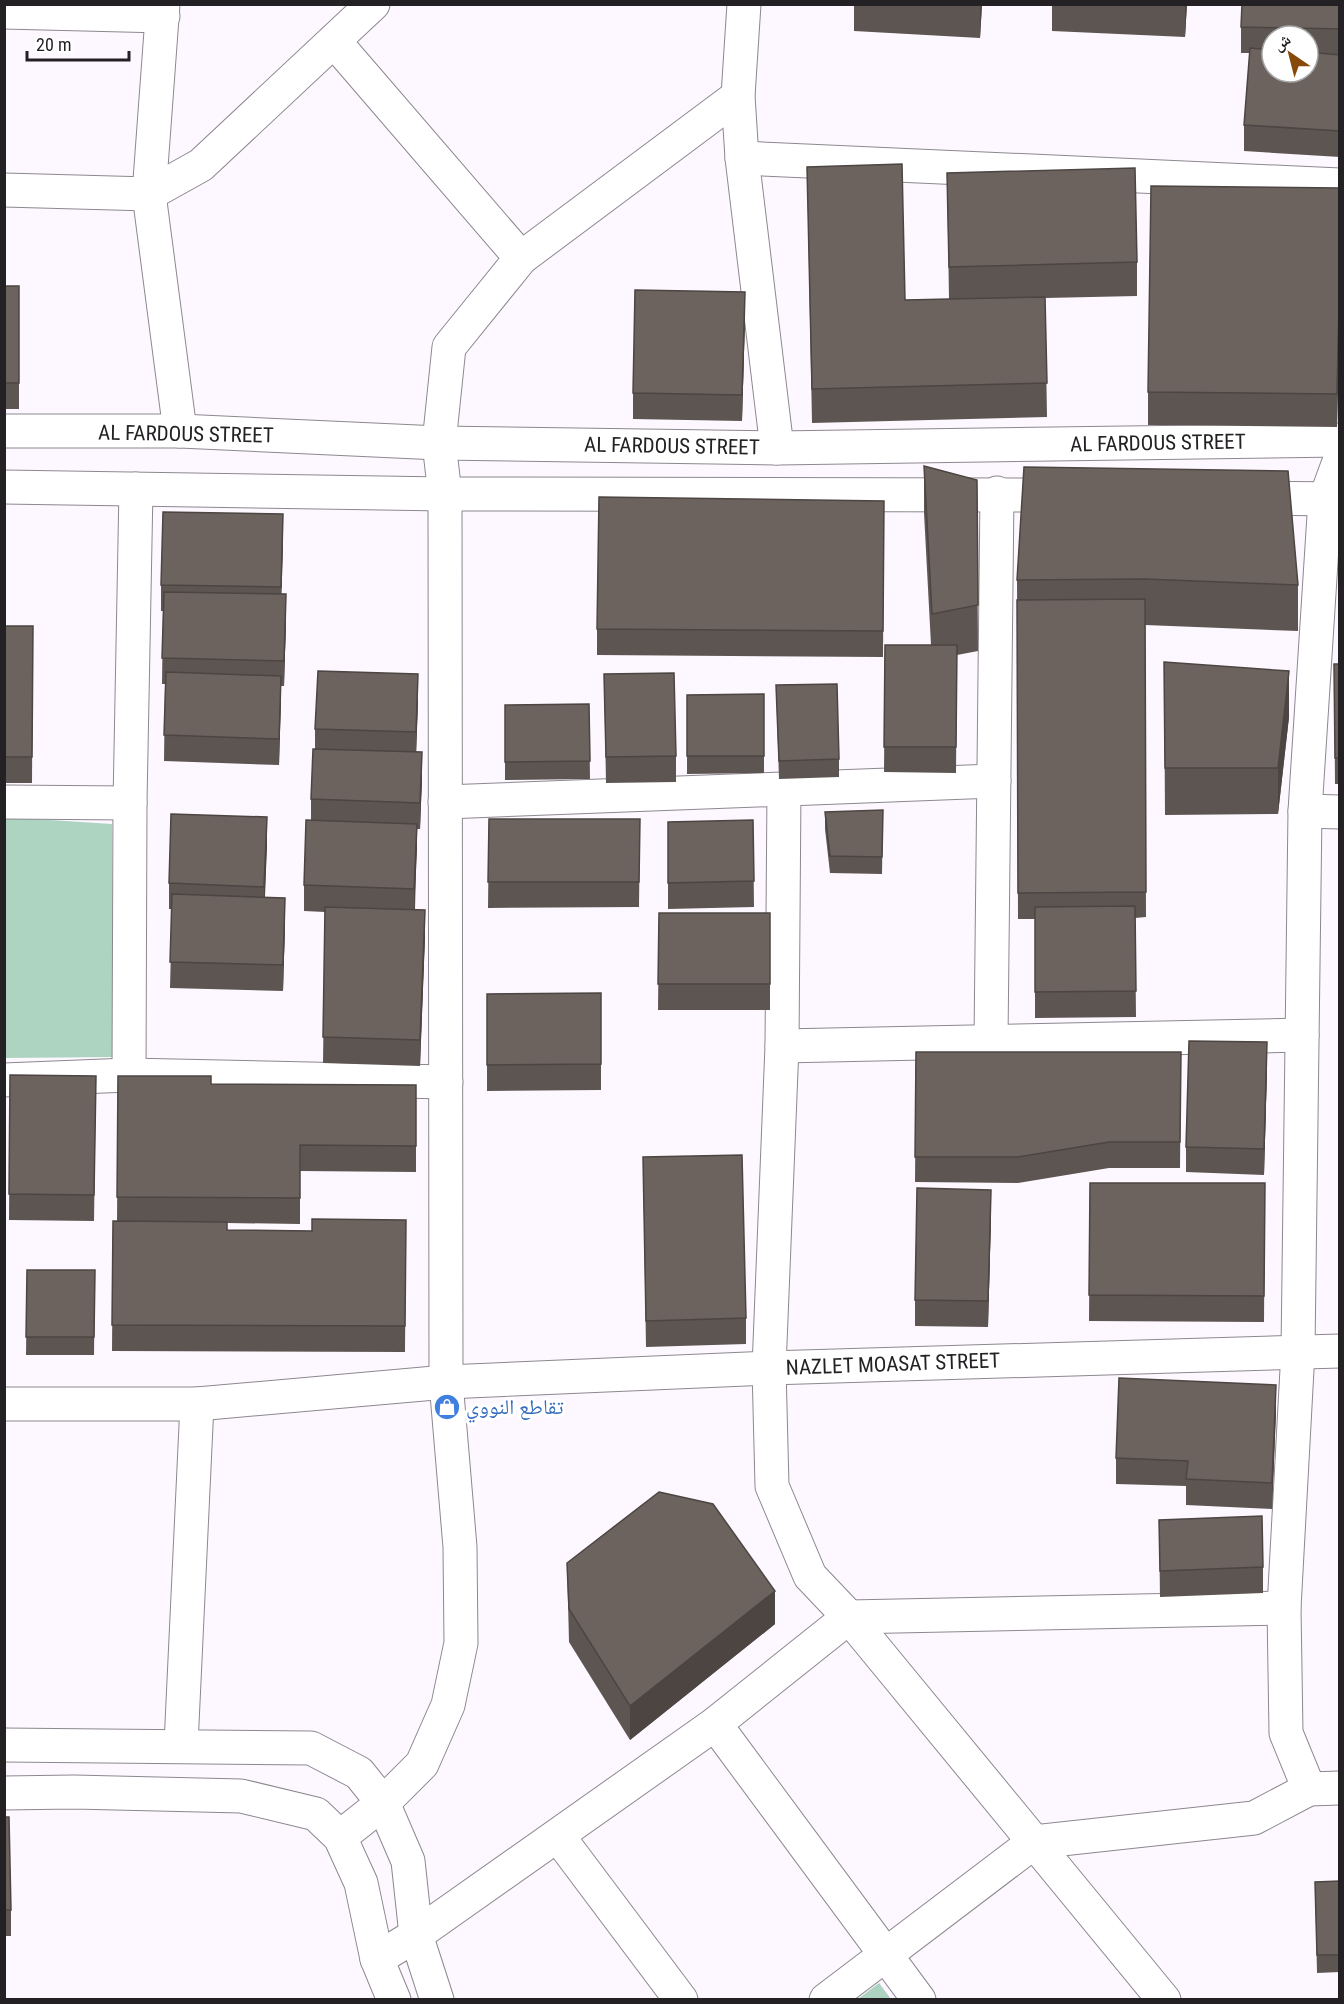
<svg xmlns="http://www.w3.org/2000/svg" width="1344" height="2004" font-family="'Roboto Condensed','Noto Naskh Arabic',sans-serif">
	<rect width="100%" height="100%" fill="#fdf8ff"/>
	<g fill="#acd4c1">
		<path d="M4 817 112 824 113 1057 5 1058Z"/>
		<path d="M879 1983 891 1999H858Z"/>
	</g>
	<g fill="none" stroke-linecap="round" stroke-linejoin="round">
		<g stroke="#8d878f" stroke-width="35">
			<g id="street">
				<path d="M163 4 149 194 180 431"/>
				<path d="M744 4 738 96 742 158 777 448"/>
				<path d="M4 12 163 16"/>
				<path d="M334 41 521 258"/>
				<path d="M742 158 1340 185"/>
				<path d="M4 190 149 194 201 165 373 4"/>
				<path d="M1340 459 1325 500 1305 811 1298 1351 1284 1608 1286 1733 1309 1789 1340 1788"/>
				<path d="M784 789 782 1046 769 1368 772 1486 810 1576 849 1617 1164 2000"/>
				<path d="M4 802 130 803"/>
				<path d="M445 802 994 781"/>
				<path d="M1305 811 1340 812"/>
				<path d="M991 1040 997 493"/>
				<path d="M782 1046 1302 1035"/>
				<path d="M129 1075 130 803 136 489"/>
				<path d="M4 1080 129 1075 446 1082"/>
				<path d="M4 1404H197L446 1382 769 1368 1340 1351"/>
				<path d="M715 1724 919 2000"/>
				<path d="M181 1745 197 1404"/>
				<path d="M558 1836 681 2000"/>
				<path d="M340 1837 383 1803 422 1764 448 1705 461 1643 460 1547 446 1382 445 494 439 443 449 347 521 258 738 96"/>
				<path d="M377 1959 416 1935 715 1724 849 1617 1284 1608"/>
				<path d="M826 2000 1034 1842 1254 1818 1309 1789"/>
			</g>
		</g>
		<g stroke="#8d878f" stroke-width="35">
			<g id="secondary">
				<path d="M4 431H180L439 443 777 448 1340 440"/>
				<path d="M4 487 445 494 1068 495"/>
				<path d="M1245 498 1340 499"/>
				<path d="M4 1745 311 1748 359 1773 383 1803 408 1861 416 1935 437 2000"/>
				<path d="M4 1793 74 1792 241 1796 316 1814 340 1837 361 1883 377 1959 394 2000"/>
			</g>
		</g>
		<use href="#street" stroke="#fff" stroke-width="33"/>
		<use href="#secondary" stroke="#fff" stroke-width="33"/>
	</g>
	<g fill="#5d5552" fill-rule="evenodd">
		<path d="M854 4H982L980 38 854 31Z"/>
		<path d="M1052 4H1187L1185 37 1052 31Z"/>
		<path d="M1340 4V157L1244 151V125L1250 53H1241V27ZM1272 36H1308V72H1272Z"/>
		<path d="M807 167 905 300 949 299 947 173 1137 262V296L1045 298 1047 417 812 423Z"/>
		<path d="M1340 188V292L1337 427 1148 425V392Z"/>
		<rect x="4" y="286" width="15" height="123"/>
		<path d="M745 318 742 421 633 419V393Z"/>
		<path d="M924 466 977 480 978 651 957 655 956 773 884 772 885 645H931L924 513Z"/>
		<path d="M1024 467 1298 585V631L1145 625 1146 917 1135 918 1136 1017 1035 1018V919H1018L1017 580Z"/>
		<path d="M884 501 883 657 597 655V629Z"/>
		<path d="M283 540 281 594 286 620 284 686H281L279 765 164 761 165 684H162L163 611H161V585Z"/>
		<path d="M4 626H33L32 783H4Z"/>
		<path d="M1164 662 1289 717 1278 814 1165 815Z"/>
		<path d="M1334 664H1340V784H1335Z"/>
		<path d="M604 674 676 756V782L606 783Z"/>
		<path d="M776 685 839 759V777L779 779Z"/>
		<path d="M764 694V773L687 774V695Z"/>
		<path d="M418 700 416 752 422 778 420 829H417L415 910 425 936 420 1066 323 1063 325 912 304 911V885L311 820V799L315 749V729Z"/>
		<path d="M589 704 590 779 505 780V705Z"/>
		<path d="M883 810 882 874 830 873 825 829V812Z"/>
		<path d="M489 819H640L639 907 488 908Z"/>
		<path d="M753 820 754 907 668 909V822Z"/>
		<path d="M267 843 265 897 285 923 283 991 170 988 172 909H169V883Z"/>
		<path d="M659 913H770V1010H658Z"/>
		<path d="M601 993V1090L487 1091V994Z"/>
		<path d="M916 1052H1181L1180 1168H1109L1018 1183 915 1182Z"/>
		<path d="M1267 1068 1264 1175 1186 1172V1147Z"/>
		<path d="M10 1075 96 1076 94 1221 9 1220Z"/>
		<path d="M118 1076 211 1084 416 1085V1172L300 1171V1224L227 1223V1230L312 1231 406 1220 405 1352 112 1351 113 1221H117Z"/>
		<path d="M643 1157 746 1318V1344L646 1347Z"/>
		<path d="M1090 1183H1265L1264 1322 1089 1321Z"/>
		<path d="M991 1216 988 1327 915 1326V1300Z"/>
		<path d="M27 1270H95L94 1355H26Z"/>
		<path d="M1276 1411 1272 1509 1186 1505V1486L1116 1484V1458Z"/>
		<path d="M1159 1520 1263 1567V1593L1160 1597Z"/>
		<path d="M567 1563 775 1624 630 1740 569 1642Z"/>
		<path d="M4 1817 11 1910V1936H4Z"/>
		<path d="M1340 1881V1972L1317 1973 1315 1882Z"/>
	</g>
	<g fill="#4c4542">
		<path d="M980 4H982L980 38Z"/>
		<path d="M1185 4H1187L1185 37Z"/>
		<path d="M1340 259V292L1337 427V394Z"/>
		<path d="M745 292V318L742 421V395Z"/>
		<path d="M283 514V540L281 613V587Z"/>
		<path d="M286 594V620L284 686V661Z"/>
		<path d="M1289 671V717L1278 814V768Z"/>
		<path d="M418 674V700L416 758V732Z"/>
		<path d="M281 676V702L279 765V739Z"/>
		<path d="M422 752V778L420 829V803Z"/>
		<path d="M267 817V843L264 912V887Z"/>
		<path d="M417 824V849L414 915V889Z"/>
		<path d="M285 898V923L283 991V965Z"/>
		<path d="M425 910V936L420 1066V1040Z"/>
		<path d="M1267 1042V1068L1264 1175V1149Z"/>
		<path d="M991 1190V1216L988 1327V1301Z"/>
		<path d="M1276 1385V1411L1272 1509V1483Z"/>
		<path d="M775 1591V1624L630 1740V1706Z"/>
	</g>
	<g fill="#6c635f" stroke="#4c4542" stroke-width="1.5">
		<path d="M1242 4H1340V29L1241 27Z"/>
		<path d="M1250 48 1272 50V72H1308V52L1340 55V131L1244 125Z"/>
		<path d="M902 164 905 300 1045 297 1047 383 812 389 807 167Z"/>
		<path d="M1135 168 1137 262 949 267 947 173Z"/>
		<path d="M1151 186 1340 188V259L1337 394 1148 392Z"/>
		<rect x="4" y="286" width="15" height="97"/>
		<path d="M635 290 745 292 742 395 633 393Z"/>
		<path d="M924 466 977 480 978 605 932 614Z"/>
		<path d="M1024 467 1288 471 1298 585 1145 579 1017 580Z"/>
		<path d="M599 497 884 501 883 631 597 629Z"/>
		<path d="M163 512 283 514 281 587 161 585Z"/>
		<path d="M164 592 286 594 284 661 162 658Z"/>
		<path d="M1145 599 1146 892 1018 893 1017 600Z"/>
		<path d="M4 626H33L32 757H4Z"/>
		<path d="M885 645H957L956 747H884Z"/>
		<path d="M1164 662 1289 671 1278 768H1165Z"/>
		<path d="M1334 664H1340V758H1335Z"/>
		<path d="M318 671 418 674 416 732 315 729Z"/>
		<path d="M166 672 281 676 279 739 164 735Z"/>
		<path d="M674 673 676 756 606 757 604 674Z"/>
		<path d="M837 684 839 759 779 761 776 685Z"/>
		<path d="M764 694V756H687V695Z"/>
		<path d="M589 704 590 761 505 762V705Z"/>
		<path d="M313 749 422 752 420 803 311 799Z"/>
		<path d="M883 810 882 857 830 856 825 812Z"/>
		<path d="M171 814 267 817 264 887 169 883Z"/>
		<path d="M489 819H640L639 882H488Z"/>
		<path d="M306 820 417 824 414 889 304 885Z"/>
		<path d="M753 820 754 881 668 883V822Z"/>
		<path d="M172 894 285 898 283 965 170 962Z"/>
		<path d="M1135 906 1136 991 1035 992V907Z"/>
		<path d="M325 907 425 910 420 1040 323 1037Z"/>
		<path d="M659 913H770V984H658Z"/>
		<path d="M601 993V1064L487 1065V994Z"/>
		<path d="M1189 1041 1267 1042 1264 1149 1186 1147Z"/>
		<path d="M916 1052H1181L1180 1142H1109L1018 1157H915Z"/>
		<path d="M10 1075 96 1076 94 1195 9 1194Z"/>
		<path d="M118 1076H211V1084L416 1085V1146L300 1145V1198L117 1197Z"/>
		<path d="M742 1155 746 1318 646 1321 643 1157Z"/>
		<path d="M1090 1183H1265L1264 1296 1089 1295Z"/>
		<path d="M917 1188 991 1190 988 1301 915 1300Z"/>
		<path d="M312 1219 406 1220 405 1326 112 1325 113 1221 227 1222V1230L312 1231Z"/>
		<path d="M27 1270H95L94 1337H26Z"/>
		<path d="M1119 1378 1276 1385 1272 1483 1186 1479 1188 1461 1116 1458Z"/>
		<path d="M659 1492 713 1504 775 1591 630 1706 569 1609 567 1563Z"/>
		<path d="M1262 1516 1263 1567 1160 1571 1159 1520Z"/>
		<path d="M4 1817H9L11 1910H4Z"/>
		<path d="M1340 1881V1955H1317L1315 1882Z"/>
	</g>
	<defs>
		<g id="shop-disc" transform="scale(1.35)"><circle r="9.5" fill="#3f7fe0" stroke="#fff"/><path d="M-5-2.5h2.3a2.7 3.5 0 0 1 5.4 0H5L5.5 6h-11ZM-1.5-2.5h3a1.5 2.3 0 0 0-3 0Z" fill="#fff"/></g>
	</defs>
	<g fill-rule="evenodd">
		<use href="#shop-disc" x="447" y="1407"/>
	</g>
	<g text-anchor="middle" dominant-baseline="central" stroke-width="6" stroke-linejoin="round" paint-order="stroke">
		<g font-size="21" fill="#242124" stroke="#fff">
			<text transform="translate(186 434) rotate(1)">AL FARDOUS STREET</text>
			<text transform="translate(1158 443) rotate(-1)">AL FARDOUS STREET</text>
			<text transform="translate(672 446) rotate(1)">AL FARDOUS STREET</text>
			<text transform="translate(893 1364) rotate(-2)">NAZLET MOASAT STREET</text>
		</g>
		<g font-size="21" fill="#366cbe" stroke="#fff" text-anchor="start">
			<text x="466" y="1407">تقاطع النووي</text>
		</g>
	</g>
	<rect width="1344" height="2004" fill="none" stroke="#242124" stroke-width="12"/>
	<g transform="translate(1290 54) rotate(325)"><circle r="28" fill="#ffffff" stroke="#a7a6a7" stroke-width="1.5"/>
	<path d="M0-4.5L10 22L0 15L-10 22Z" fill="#874a08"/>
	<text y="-9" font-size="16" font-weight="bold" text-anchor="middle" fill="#242124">ش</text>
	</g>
	<path d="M27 51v9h102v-9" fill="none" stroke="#242124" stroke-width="3"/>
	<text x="36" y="51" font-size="18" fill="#242124" stroke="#ffffff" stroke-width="4.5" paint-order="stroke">20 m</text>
</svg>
